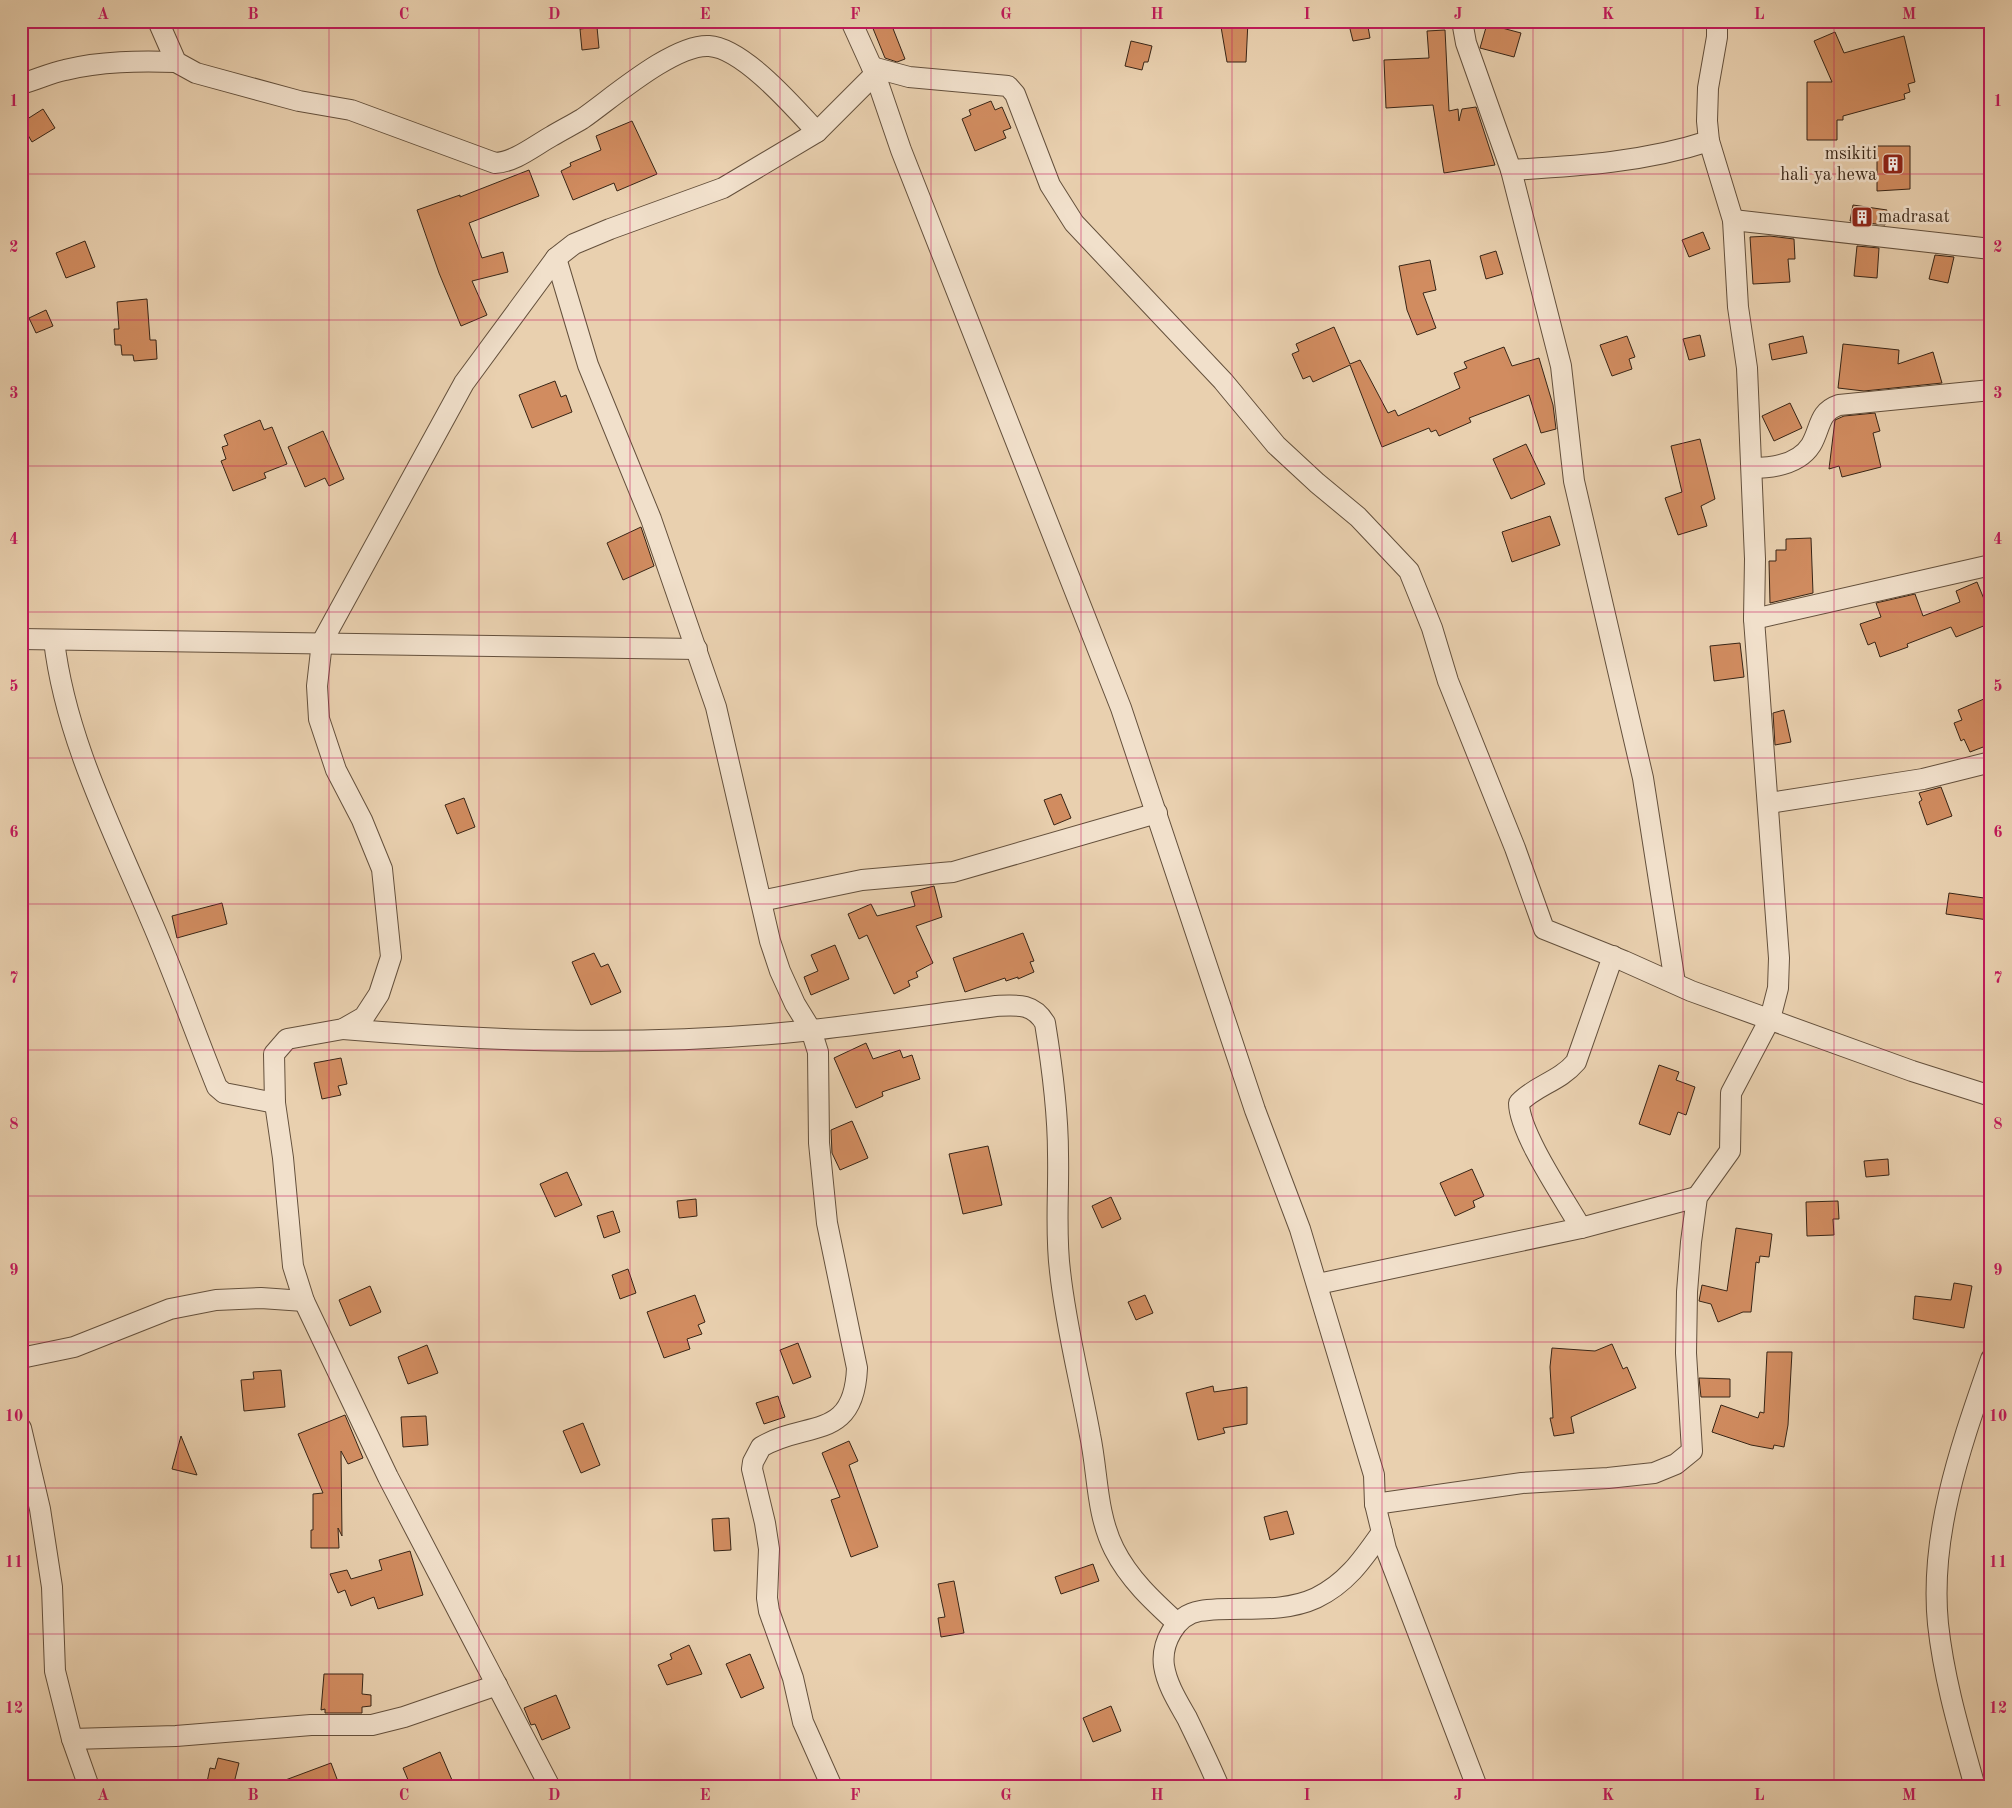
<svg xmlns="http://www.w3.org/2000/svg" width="2012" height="1808" font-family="'Old Standard TT',serif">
	<rect width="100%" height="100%" fill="#e9d0af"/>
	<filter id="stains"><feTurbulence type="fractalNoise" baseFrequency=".004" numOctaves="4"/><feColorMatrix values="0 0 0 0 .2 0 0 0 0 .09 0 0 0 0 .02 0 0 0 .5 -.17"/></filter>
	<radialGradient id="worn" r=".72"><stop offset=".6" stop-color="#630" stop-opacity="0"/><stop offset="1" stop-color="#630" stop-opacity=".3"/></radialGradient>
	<g fill="#d18c60" stroke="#382516">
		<path d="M884 21H890L905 59 897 62 885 58 872 26Z"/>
		<path d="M1220 21H1248L1246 62H1227Z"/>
		<path d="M1348 21H1367L1370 38 1353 41Z"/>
		<path d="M1487 24 1521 33 1514 57 1480 48Z"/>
		<path d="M597 27 599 48 582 50 580 29Z"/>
		<path d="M1445 30 1449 111 1458 109 1459 121 1462 109 1476 107 1495 165 1444 173 1433 105 1386 108 1384 60 1429 58 1427 31Z"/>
		<path d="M1835 32 1844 53 1904 36 1915 82 1908 84 1910 92 1904 94 1905 99 1843 116V120H1837V140H1807V82H1832L1814 41Z"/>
		<path d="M1131 41 1152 46 1148 62H1144L1142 70 1125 66Z"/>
		<path d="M991 101 995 110 1002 107 1011 128 1003 131 1006 138 975 151 962 119 971 115 969 110Z"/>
		<path d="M43 109 55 128 32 142 21 123Z"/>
		<path d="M632 121 657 174 617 191 614 183 573 200 561 171 571 166 570 163 601 150 596 136Z"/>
		<path d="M1877 146H1910V189L1877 191Z"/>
		<path d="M529 170 539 196 469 223 482 258 503 252 508 272 472 281 487 315 461 326 439 273 417 210 460 195V197Z"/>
		<path d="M1853 205 1887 210 1885 225 1850 221Z"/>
		<path d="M1703 232 1710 249 1689 257 1682 240Z"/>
		<path d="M1770 236 1794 239 1795 259H1788L1790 282 1753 284 1750 237Z"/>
		<path d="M85 241 95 267 66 278 56 253Z"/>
		<path d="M1857 246 1879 248 1877 278 1854 276Z"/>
		<path d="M1496 251 1503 274 1486 279 1480 256Z"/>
		<path d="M1935 255 1954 257 1948 283 1929 279Z"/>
		<path d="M1430 260 1436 290 1423 293 1436 328 1417 335 1407 310 1399 266Z"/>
		<path d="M147 299 150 340H156L157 359 134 361 133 355H122L121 345H115L114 329H119L117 302Z"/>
		<path d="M46 310 53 326 36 333 29 318Z"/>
		<path d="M1334 327 1350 364 1360 360 1388 413 1395 410 1398 416 1460 388 1454 373 1467 368 1464 362 1504 347 1512 366 1539 358 1553 405 1556 429 1541 433 1529 395 1469 418 1471 422 1439 436 1436 430 1431 432 1429 428 1382 447 1350 365 1313 382 1310 376 1303 379 1292 354 1299 351 1296 344Z"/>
		<path d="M1700 335 1705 356 1689 360 1683 339Z"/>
		<path d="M1627 336 1635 357 1629 359 1632 369 1612 376 1600 345Z"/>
		<path d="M1803 336 1807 353 1772 360 1769 344Z"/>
		<path d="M1843 344 1899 350 1898 364 1933 352 1942 383 1864 391 1838 388Z"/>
		<path d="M555 381 561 397 566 395 572 412 532 428 519 395Z"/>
		<path d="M1790 403 1802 428 1774 441 1762 416Z"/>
		<path d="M1875 413 1880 431 1873 433 1881 467 1842 477 1839 466 1829 469 1835 420 1844 416Z"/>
		<path d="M260 420 264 430 272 427 287 464 264 473 266 478 233 491 221 461 226 459 222 447 228 445 224 435Z"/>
		<path d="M323 431 344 479 329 486 325 478 305 487 288 447Z"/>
		<path d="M1700 439 1715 499 1701 506 1707 526 1678 535 1665 498 1682 492 1671 446Z"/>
		<path d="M1526 444 1545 484 1511 499 1493 459Z"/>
		<path d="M1550 516 1560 545 1512 562 1502 532Z"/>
		<path d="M641 527 654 566 623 580 607 543Z"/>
		<path d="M1811 538 1813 593 1770 603 1769 561H1776V550H1786V539Z"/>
		<path d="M1977 582 1991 616V623L1956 637 1951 627 1907 644 1908 647 1880 657 1875 642 1868 645 1860 624 1881 617 1876 603 1915 594 1923 616 1960 602 1956 591Z"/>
		<path d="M1740 643 1744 677 1714 681 1710 646Z"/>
		<path d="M1991 696V744L1970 752 1964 739 1961 741 1954 723 1962 720 1958 710Z"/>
		<path d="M1784 710 1791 742 1775 745 1773 713Z"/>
		<path d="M1941 787 1952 816 1927 825 1919 802 1922 800 1919 793Z"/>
		<path d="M1061 794 1071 818 1054 825 1044 800Z"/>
		<path d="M464 798 475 827 457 834 445 805Z"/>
		<path d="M934 886 942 917 916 926 933 963 916 972 918 977 908 981 910 986 894 994 867 935 859 939 848 914 871 904 877 916 915 906 911 892Z"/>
		<path d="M1949 893 1991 899 1988 920 1946 914Z"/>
		<path d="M222 903 227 924 177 938 172 916Z"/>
		<path d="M1023 933 1034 961 1030 962 1034 972 1018 979V977L1006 981 1005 978 965 992 953 958Z"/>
		<path d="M835 945 849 979 811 995 804 977 818 971 811 955Z"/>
		<path d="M594 953 601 967 608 964 621 992 591 1005 572 962Z"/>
		<path d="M866 1043 873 1059 900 1050 903 1058 912 1055 920 1079 882 1092 883 1096 856 1108 834 1058Z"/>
		<path d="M341 1058 347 1084 338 1086 341 1095 322 1099 314 1063Z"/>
		<path d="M1659 1065 1679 1072 1676 1080 1695 1087 1686 1115 1678 1112 1670 1135 1639 1124Z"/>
		<path d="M852 1121 868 1158 840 1170 832 1153 831 1130Z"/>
		<path d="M988 1146 1002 1205 963 1214 949 1154Z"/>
		<path d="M1888 1159 1889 1175 1866 1177 1864 1161Z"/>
		<path d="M1472 1169 1484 1196 1473 1201 1475 1207 1455 1216 1440 1183Z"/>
		<path d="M567 1172 582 1205 555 1217 540 1184Z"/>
		<path d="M1111 1197 1121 1219 1102 1228 1092 1206Z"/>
		<path d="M696 1199 697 1216 679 1218 677 1201Z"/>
		<path d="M1838 1201 1839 1219H1833L1834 1235 1807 1236 1806 1202Z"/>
		<path d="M613 1211 620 1232 604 1238 597 1216Z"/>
		<path d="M1736 1228 1772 1234 1769 1257 1760 1256 1759 1263 1756 1262 1751 1312H1743L1718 1322 1711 1304 1699 1301 1702 1285 1727 1291Z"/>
		<path d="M628 1269 636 1293 620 1299 612 1275Z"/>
		<path d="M1954 1283 1972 1286 1964 1328 1913 1319 1915 1296 1951 1300Z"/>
		<path d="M370 1286 381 1312 350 1326 339 1300Z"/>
		<path d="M695 1295 705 1322 698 1325 702 1334 687 1339 690 1349 664 1358 647 1312Z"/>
		<path d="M1145 1295 1153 1313 1136 1320 1128 1302Z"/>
		<path d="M798 1343 811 1377 793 1384 780 1350Z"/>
		<path d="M1612 1344 1623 1369 1627 1367 1636 1388 1571 1417 1574 1433 1554 1436 1550 1418H1553L1550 1367 1552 1348 1595 1351Z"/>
		<path d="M427 1345 438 1373 408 1384 398 1357Z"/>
		<path d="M1767 1352H1792L1788 1425 1784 1447 1774 1445 1773 1449 1751 1445 1712 1432 1721 1405 1758 1418 1760 1412 1764 1413Z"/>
		<path d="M281 1370 285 1407 244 1411 241 1380 254 1379 253 1372Z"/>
		<path d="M1699 1378 1730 1379V1397H1701Z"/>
		<path d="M1213 1386 1214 1392 1247 1387V1424L1223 1428 1225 1433 1198 1440 1186 1393Z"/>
		<path d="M778 1396 785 1417 764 1424 756 1403Z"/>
		<path d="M345 1415 363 1458 348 1464 341 1451 342 1536 338 1528 339 1548H311V1530H313V1494L323 1493 298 1434Z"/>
		<path d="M426 1416 428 1445 403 1447 401 1417Z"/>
		<path d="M583 1423 600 1465 581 1473 563 1431Z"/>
		<path d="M181 1436 197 1475 172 1469Z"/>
		<path d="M849 1441 858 1461 849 1465 878 1547 851 1557 831 1500 840 1497 822 1453Z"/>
		<path d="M1287 1511 1294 1534 1270 1540 1264 1517Z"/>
		<path d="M729 1518 731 1550 714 1551 712 1519Z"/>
		<path d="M410 1551 423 1595 378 1609 374 1597 351 1606 345 1590 338 1593 330 1574 347 1570 351 1579 382 1570 379 1560Z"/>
		<path d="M1093 1564 1099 1581 1061 1594 1055 1577Z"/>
		<path d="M954 1581 964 1633 941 1637 938 1618 945 1617 938 1584Z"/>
		<path d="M689 1645 702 1674 667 1685 658 1665 672 1659 670 1654Z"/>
		<path d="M750 1654 764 1688 741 1698 726 1664Z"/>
		<path d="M324 1674H363L362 1694 371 1695V1706L362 1707V1713H325V1709L321 1710Z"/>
		<path d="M556 1695 570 1728 542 1740 535 1724 531 1725 524 1708Z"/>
		<path d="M1111 1706 1121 1731 1093 1742 1083 1718Z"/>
		<path d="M440 1752 455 1787H411L403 1768Z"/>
		<path d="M218 1758 239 1763 233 1787H206L210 1768 215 1769Z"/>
		<path d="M331 1763 340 1787H272V1785Z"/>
	</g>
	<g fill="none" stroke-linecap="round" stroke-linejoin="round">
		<g stroke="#64503c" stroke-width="22">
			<g id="minor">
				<path d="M158 21 176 62 196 73 299 101 351 110 495 163C515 162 534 146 552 136 562 130 572 125 582 119 611 99 673 44 709 46 743 48 794 107 817 132"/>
				<path d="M851 21 875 74 901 150 1121 708 1255 1110 1300 1229 1374 1475 1375 1504 1386 1549 1477 1787"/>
				<path d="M1462 21 1466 43 1511 170 1561 366 1574 481 1643 778 1675 983"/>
				<path d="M872 67 909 77 1008 86 1015 94 1050 185 1074 223 1223 381 1276 445 1317 483 1358 517 1409 571 1432 628 1448 681 1515 848 1544 929 1624 961 1691 991 1912 1071 1991 1096"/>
				<path d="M21 84C36 80 50 73 65 70 101 61 139 61 176 62"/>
				<path d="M1511 170C1579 166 1645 162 1709 141"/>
				<path d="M1733 220 1991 249"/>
				<path d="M556 258 588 365 651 519 716 707 770 941 780 971 795 1004 811 1030 818 1052 819 1143 827 1223 857 1368C854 1442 806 1420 761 1447L753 1462 752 1469 765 1523 769 1549 767 1598 769 1611 793 1678 803 1722 832 1787"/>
				<path d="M1752 468C1773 468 1799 464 1811 445 1821 428 1818 412 1839 405L1991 390"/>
				<path d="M1754 619 1991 565"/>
				<path d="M21 639 697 649"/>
				<path d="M54 640C65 737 112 828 150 918 174 973 194 1030 217 1087L224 1093 275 1103"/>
				<path d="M1769 803 1923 779 1991 762"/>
				<path d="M761 901 862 880 953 872 1157 813"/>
				<path d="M343 1029C498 1042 657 1047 812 1030 874 1023 935 1014 996 1006 1017 1005 1033 1003 1045 1023 1052 1066 1058 1110 1058 1154 1059 1193 1055 1232 1060 1271 1066 1327 1080 1380 1090 1435 1098 1473 1096 1513 1114 1549 1129 1579 1153 1601 1177 1623"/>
				<path d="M1581 1228C1565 1200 1519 1133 1519 1103 1536 1085 1559 1082 1576 1062L1613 956"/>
				<path d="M1318 1284 1581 1228 1697 1197"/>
				<path d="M21 1358 74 1347 170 1309 216 1300 261 1298 304 1301"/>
				<path d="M21 1428 40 1509 52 1587 55 1671 72 1739 89 1787"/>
				<path d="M1375 1504 1522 1483 1608 1478 1654 1473 1676 1464 1692 1451 1686 1353 1687 1292 1691 1242 1697 1197 1730 1151 1731 1093 1770 1019 1778 988 1779 958 1754 619 1755 559 1747 368 1738 307 1733 220 1709 141 1707 121 1708 88 1717 37V21"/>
				<path d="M72 1739 176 1736 311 1725H372L404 1717 497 1685"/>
				<path d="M550 1787 388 1477 304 1301 293 1266 283 1158 275 1103 274 1054 287 1039 343 1029 364 1017 379 994 391 957 382 869 362 820 336 770 319 719 317 686 322 642 464 383 556 258 574 244 610 229 723 188 817 132 875 74"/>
				<path d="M1219 1787C1209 1763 1198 1741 1187 1718 1178 1702 1167 1685 1164 1666 1161 1644 1175 1615 1200 1611 1238 1605 1279 1615 1316 1598 1347 1583 1363 1559 1382 1532"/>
				<path d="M1975 1787C1960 1733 1944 1680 1938 1624 1929 1533 1962 1443 1991 1359"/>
			</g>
		</g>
		<use href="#minor" stroke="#f1e0cb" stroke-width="20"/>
	</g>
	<path fill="none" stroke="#c2185b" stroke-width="1" stroke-opacity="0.55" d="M178 21V1787M329 21V1787M479 21V1787M630 21V1787M780 21V1787M931 21V1787M1081 21V1787M1232 21V1787M1382 21V1787M1533 21V1787M1683 21V1787M1834 21V1787M21 174H1991M21 320H1991M21 466H1991M21 612H1991M21 758H1991M21 904H1991M21 1050H1991M21 1196H1991M21 1342H1991M21 1488H1991M21 1634H1991"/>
	<defs>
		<g id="building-square" transform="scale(1.125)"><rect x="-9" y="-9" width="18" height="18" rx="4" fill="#8f2418" stroke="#f1e0cb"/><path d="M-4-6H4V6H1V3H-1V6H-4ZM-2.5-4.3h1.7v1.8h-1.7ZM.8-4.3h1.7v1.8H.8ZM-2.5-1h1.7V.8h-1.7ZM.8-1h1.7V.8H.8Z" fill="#fff"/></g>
	</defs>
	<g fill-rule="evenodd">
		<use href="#building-square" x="1893" y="164"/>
		<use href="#building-square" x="1862" y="217"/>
	</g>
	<g text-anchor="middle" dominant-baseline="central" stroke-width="5" stroke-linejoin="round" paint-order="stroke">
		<g font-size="18" fill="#382516" stroke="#f1e0cb" text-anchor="end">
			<text x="1877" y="154">msikiti<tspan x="1877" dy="21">hali ya hewa</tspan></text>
			<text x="1878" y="217" text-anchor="start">madrasat</text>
		</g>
	</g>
	<rect width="2012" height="1808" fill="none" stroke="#e9d0af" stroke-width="55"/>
	<rect x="28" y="28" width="1956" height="1752" fill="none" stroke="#c2185b" stroke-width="2"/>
	<g font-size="16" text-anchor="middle" font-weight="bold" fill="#c2185b">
		<text x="103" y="19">A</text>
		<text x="253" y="19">B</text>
		<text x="404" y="19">C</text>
		<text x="554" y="19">D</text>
		<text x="705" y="19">E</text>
		<text x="855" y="19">F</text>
		<text x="1006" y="19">G</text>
		<text x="1157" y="19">H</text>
		<text x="1307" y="19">I</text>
		<text x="1458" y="19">J</text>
		<text x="1608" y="19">K</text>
		<text x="1759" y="19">L</text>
		<text x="1909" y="19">M</text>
		<text x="14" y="106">1</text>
		<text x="1998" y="106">1</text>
		<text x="14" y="252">2</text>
		<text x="1998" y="252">2</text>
		<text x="14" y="398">3</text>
		<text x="1998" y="398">3</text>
		<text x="14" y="544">4</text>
		<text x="1998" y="544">4</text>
		<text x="14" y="691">5</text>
		<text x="1998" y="691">5</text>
		<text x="14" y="837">6</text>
		<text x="1998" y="837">6</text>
		<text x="14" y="983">7</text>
		<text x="1998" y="983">7</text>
		<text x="14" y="1129">8</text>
		<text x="1998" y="1129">8</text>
		<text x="14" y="1275">9</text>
		<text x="1998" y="1275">9</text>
		<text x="14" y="1421">10</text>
		<text x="1998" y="1421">10</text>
		<text x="14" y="1567">11</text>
		<text x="1998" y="1567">11</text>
		<text x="14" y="1713">12</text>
		<text x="1998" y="1713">12</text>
		<text x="103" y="1800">A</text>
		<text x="253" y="1800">B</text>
		<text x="404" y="1800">C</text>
		<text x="554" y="1800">D</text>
		<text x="705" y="1800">E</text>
		<text x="855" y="1800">F</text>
		<text x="1006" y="1800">G</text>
		<text x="1157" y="1800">H</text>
		<text x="1307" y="1800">I</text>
		<text x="1458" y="1800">J</text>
		<text x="1608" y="1800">K</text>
		<text x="1759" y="1800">L</text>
		<text x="1909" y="1800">M</text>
	</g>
	<rect width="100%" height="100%" filter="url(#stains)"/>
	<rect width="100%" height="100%" fill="url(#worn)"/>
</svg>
